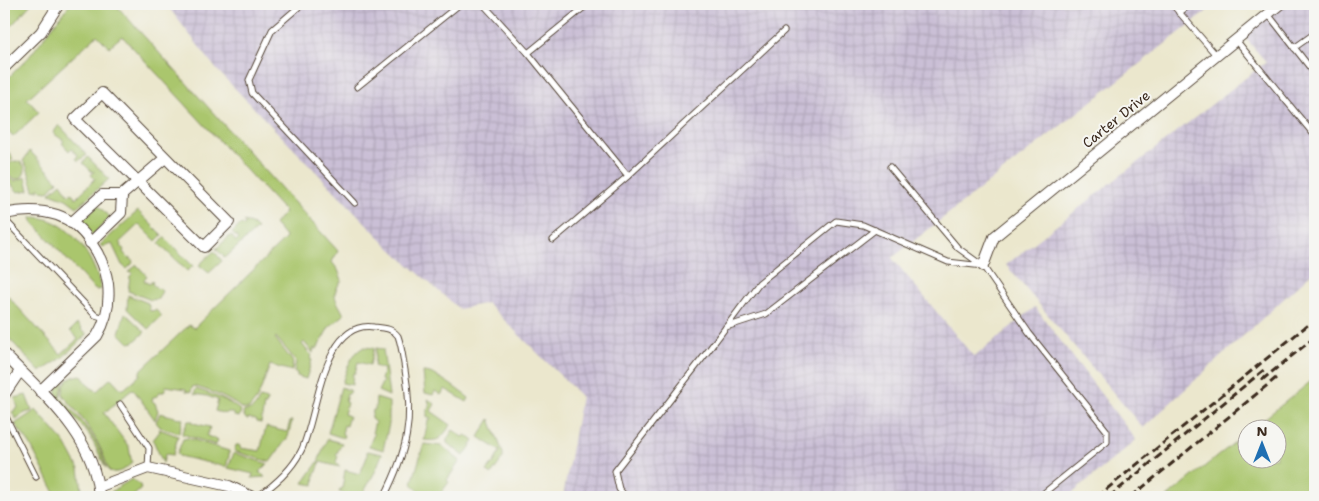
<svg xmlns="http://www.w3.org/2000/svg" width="1319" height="501" font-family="'Shantell Sans',sans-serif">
	<defs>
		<pattern id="industrial-grid" width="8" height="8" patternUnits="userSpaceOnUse" patternTransform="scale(1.25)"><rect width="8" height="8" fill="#cabfd6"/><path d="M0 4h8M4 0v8" fill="none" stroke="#aea4b7"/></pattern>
	</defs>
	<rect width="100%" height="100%" fill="#f6f6f2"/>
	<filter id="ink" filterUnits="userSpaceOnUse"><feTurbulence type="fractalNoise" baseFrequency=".02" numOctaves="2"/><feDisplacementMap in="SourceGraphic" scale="10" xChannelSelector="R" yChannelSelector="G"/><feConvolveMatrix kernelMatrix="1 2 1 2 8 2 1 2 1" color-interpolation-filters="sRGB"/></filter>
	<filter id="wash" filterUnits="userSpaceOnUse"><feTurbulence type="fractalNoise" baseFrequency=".0096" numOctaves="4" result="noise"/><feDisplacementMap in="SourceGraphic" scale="20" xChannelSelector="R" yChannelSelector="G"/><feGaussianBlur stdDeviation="1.12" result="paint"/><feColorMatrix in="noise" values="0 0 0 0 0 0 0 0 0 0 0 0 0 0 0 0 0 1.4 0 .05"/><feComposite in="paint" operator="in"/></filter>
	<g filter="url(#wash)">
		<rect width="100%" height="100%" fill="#ebe7cd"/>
		<g fill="url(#industrial-grid)">
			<path d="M166 4H1216L892 258 974 357 1035 307 1136 440 1068 497H563L581 396 487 303 459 309 391 249 217 70Z"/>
			<path d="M1282 4H1315V270L1143 428 1006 265 1266 62 1243 35Z"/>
		</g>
		<g fill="#aac66d" stroke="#727846">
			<path d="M4 4H31L4 34Z"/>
			<path d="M70 4H115L338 251 332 262 338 270 342 280C329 297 337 299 344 315L329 327 317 349 314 348 313 353 304 342 302 344 310 354 312 355 310 359 312 360 306 379 297 376V373L294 372 296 361 276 337 275 338 293 362 292 371 270 365 258 397 249 409C242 410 240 407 234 403 221 395 208 390 193 386L191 392 186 391V389L166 386 164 392H159L158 396 153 397 152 401 155 403 158 411 155 420 133 389 104 413 129 447 131 459 133 462C126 468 119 475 109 471 99 438 85 421 63 395 63 382 68 377 81 375L90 387 97 391 111 378 121 389H124L140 375V371L189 325 194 328 286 238 274 224 285 212 122 36 109 47 97 35 27 99 39 112 13 137 4 127V82L29 57Z"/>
			<path d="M59 125 87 155 78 161 76 158 78 155 71 149 69 151 62 143 64 141 53 133Z"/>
			<path d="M30 151 58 181 48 192 41 191 40 188H38V191L34 190 27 167 23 161Z"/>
			<path d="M9 152 13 159C5 163 4 170 8 178L15 181 26 177 29 190 18 192 4 176V158Z"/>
			<path d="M88 157 109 179 77 207 66 199 50 193 61 183 69 195 72 193 76 198 95 179 91 175 94 171 92 172 83 163Z"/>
			<circle cx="16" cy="170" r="9"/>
			<path d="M98 205 110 218 92 235 80 222Z"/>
			<path d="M138 211 162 235 156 241 139 224 120 242 122 245 121 246 124 250 123 252 129 259 131 258 133 263 127 269 122 265 112 244 102 247 100 245Z"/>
			<path d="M31 217C68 216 94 256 101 289L96 290 93 288 32 221Z"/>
			<path d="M244 221 253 225 257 229 225 258 216 249 231 235 236 242 239 239 232 233 241 224 244 226 245 225Z"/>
			<path d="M164 237 193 266 187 271 159 244Z"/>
			<path d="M214 251 222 261 209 273 199 265Z"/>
			<path d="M137 265 147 276 144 279 145 282 150 284 152 281 153 282 152 284 158 289 160 288 162 291 158 299 151 300 128 291 130 276 133 273 130 272 129 273 128 272Z"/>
			<path d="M4 292 61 354 78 339 70 331 77 324 81 328 82 331 87 334 62 358 40 372 4 333Z"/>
			<path d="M128 295 148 303 150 311 156 310 162 316 148 329 127 309Z"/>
			<path d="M125 313 145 332 134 342 129 343 119 333Z"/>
			<path d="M364 347 374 348 370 365 358 362 355 373H353L352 385 342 383C347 370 350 354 364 347Z"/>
			<path d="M376 348 383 349 389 396 378 391 383 381 381 380 384 369 374 366Z"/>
			<path d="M423 372C435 371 458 390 469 398L467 402 445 389 441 395 435 391 433 395 425 393Z"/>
			<path d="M65 378 60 397C79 417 100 440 106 468L90 436 57 396V387Z"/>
			<path d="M1315 378V497H1167L1246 433V458H1276V428H1253Z"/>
			<path d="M341 387 351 391 349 394H347L345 402 347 403 344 414 349 416 346 426 344 425 342 434 344 435 343 438 328 433Z"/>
			<path d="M196 389C212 394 228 400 241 411L239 417 234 416V414L227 412 226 414 215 411 218 400 207 396 194 394Z"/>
			<path d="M26 395 32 411 25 413 16 419 12 412 18 408 15 398Z"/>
			<path d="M260 398 267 400 266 405H264L261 423 256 422V420L248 418V420L246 419 243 414 244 411C253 412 256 405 260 398Z"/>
			<path d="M376 398 389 402V424L383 450 369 446 374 434 372 433 375 422 371 419 373 410H375Z"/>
			<path d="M428 399 435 404 431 411 451 425C441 437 442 442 424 440L428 421H430L431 418 427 417V409L430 407Z"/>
			<path d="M36 410 65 443 79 469 83 497H57L30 444 15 424Z"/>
			<path d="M160 413 183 419 179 433 160 427 156 422Z"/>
			<path d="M490 419 503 453V458L491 475 487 471 494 462 500 451 479 437Z"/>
			<path d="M188 421H193V423L210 427 207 436 218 440 216 445 182 434Z"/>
			<path d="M290 421H292L288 437 270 462 234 451 236 445H240V448L260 451 266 427 287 432Z"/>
			<path d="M159 429 178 436 173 455 165 454 163 463 153 440 160 431Z"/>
			<path d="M453 430 463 437 466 435 474 441 464 456 447 443V439Z"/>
			<path d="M188 438 229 451V456L226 467 179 456 177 454 183 439Z"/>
			<path d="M327 439 342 443 336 455 338 456 336 462 340 467 320 462 317 472 315 473 314 485 303 483 318 462Z"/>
			<path d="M424 444 442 446 460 461 447 480 449 482 438 497C427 497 416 491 412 483Z"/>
			<path d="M367 451 382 454 375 472 361 497H355L339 492 340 489H342L345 470 360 474 367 457Z"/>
			<path d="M234 453 268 464 260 472 265 477 252 478 253 474 228 468Z"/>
			<path d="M132 479 141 486 140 487 141 489 132 497H113L112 491Z"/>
		</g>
	</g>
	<g filter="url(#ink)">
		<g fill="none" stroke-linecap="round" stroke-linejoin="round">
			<g stroke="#554638" stroke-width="7">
				<g id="lane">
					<path d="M302 4 272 30 249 80 252 93 355 203"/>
					<path d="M483 4 528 53 588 4"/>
					<path d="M1172 4 1216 55"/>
					<path d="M1179 13 1191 4"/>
					<path d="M1268 14 1315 74"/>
					<path d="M1236 40 1315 136"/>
					<path d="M1294 48 1315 33"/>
					<path d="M528 53 628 176 553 240"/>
					<path d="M357 87 460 4"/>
					<path d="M890 167 958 248 983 266 1029 333 1107 431V442L1039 497"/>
					<path d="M628 176 784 31"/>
					<path d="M6 214 8 223 95 315 105 318"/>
					<path d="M726 327 766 314 875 230"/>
					<path d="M120 404 149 448 148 468"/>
					<path d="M4 413 36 477"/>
					<path d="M257 497C274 485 291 471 301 451 318 418 321 319 374 327 384 328 392 328 398 336 402 347 403 359 405 370 414 420 407 452 384 497"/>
					<path d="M626 497 619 489 615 471 705 355 759 283 836 221 863 225 948 262 983 266"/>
				</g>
			</g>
			<g stroke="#554638" stroke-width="12">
				<g id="street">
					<path d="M4 68 41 32 59 4"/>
					<path d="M102 93 229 222 204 247 75 119Z"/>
					<path d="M4 214C22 210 39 209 57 215 84 224 104 257 108 284 110 302 106 321 97 336L40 391"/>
					<path d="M71 223 102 195H122L165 158"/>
					<path d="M90 243 121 213 122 195"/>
					<path d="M983 266 994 237 1280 4"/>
					<path d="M4 354C44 395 95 436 99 497"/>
					<path d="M4 395 20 371"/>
					<path d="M98 487 148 468 229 486 252 497"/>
				</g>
			</g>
			<use href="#lane" stroke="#fff" stroke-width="5"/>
			<use href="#street" stroke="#fff" stroke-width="10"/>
			<g stroke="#3b2a1e" stroke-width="3" stroke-dasharray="8 4" stroke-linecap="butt">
				<path d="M1262 380 1315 337"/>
				<path d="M1097 497 1315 319"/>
				<path d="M1109 497 1265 369"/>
				<path d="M1131 497 1276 378"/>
			</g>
		</g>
	</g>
	<g text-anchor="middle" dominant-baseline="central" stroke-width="4" stroke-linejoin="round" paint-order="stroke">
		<g font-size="14" fill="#3b2a1e" stroke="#f6f6f2">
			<text transform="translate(1116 119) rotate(-39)">Carter Drive</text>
		</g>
	</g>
	<rect width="1319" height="501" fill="none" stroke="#f6f6f2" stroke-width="20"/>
	<g transform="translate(1262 444)"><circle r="24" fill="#f6f6f2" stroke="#aba49d"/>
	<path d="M0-4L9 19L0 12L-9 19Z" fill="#1f6fb2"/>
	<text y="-8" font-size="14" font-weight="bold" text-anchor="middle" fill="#3b2a1e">N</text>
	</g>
</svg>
